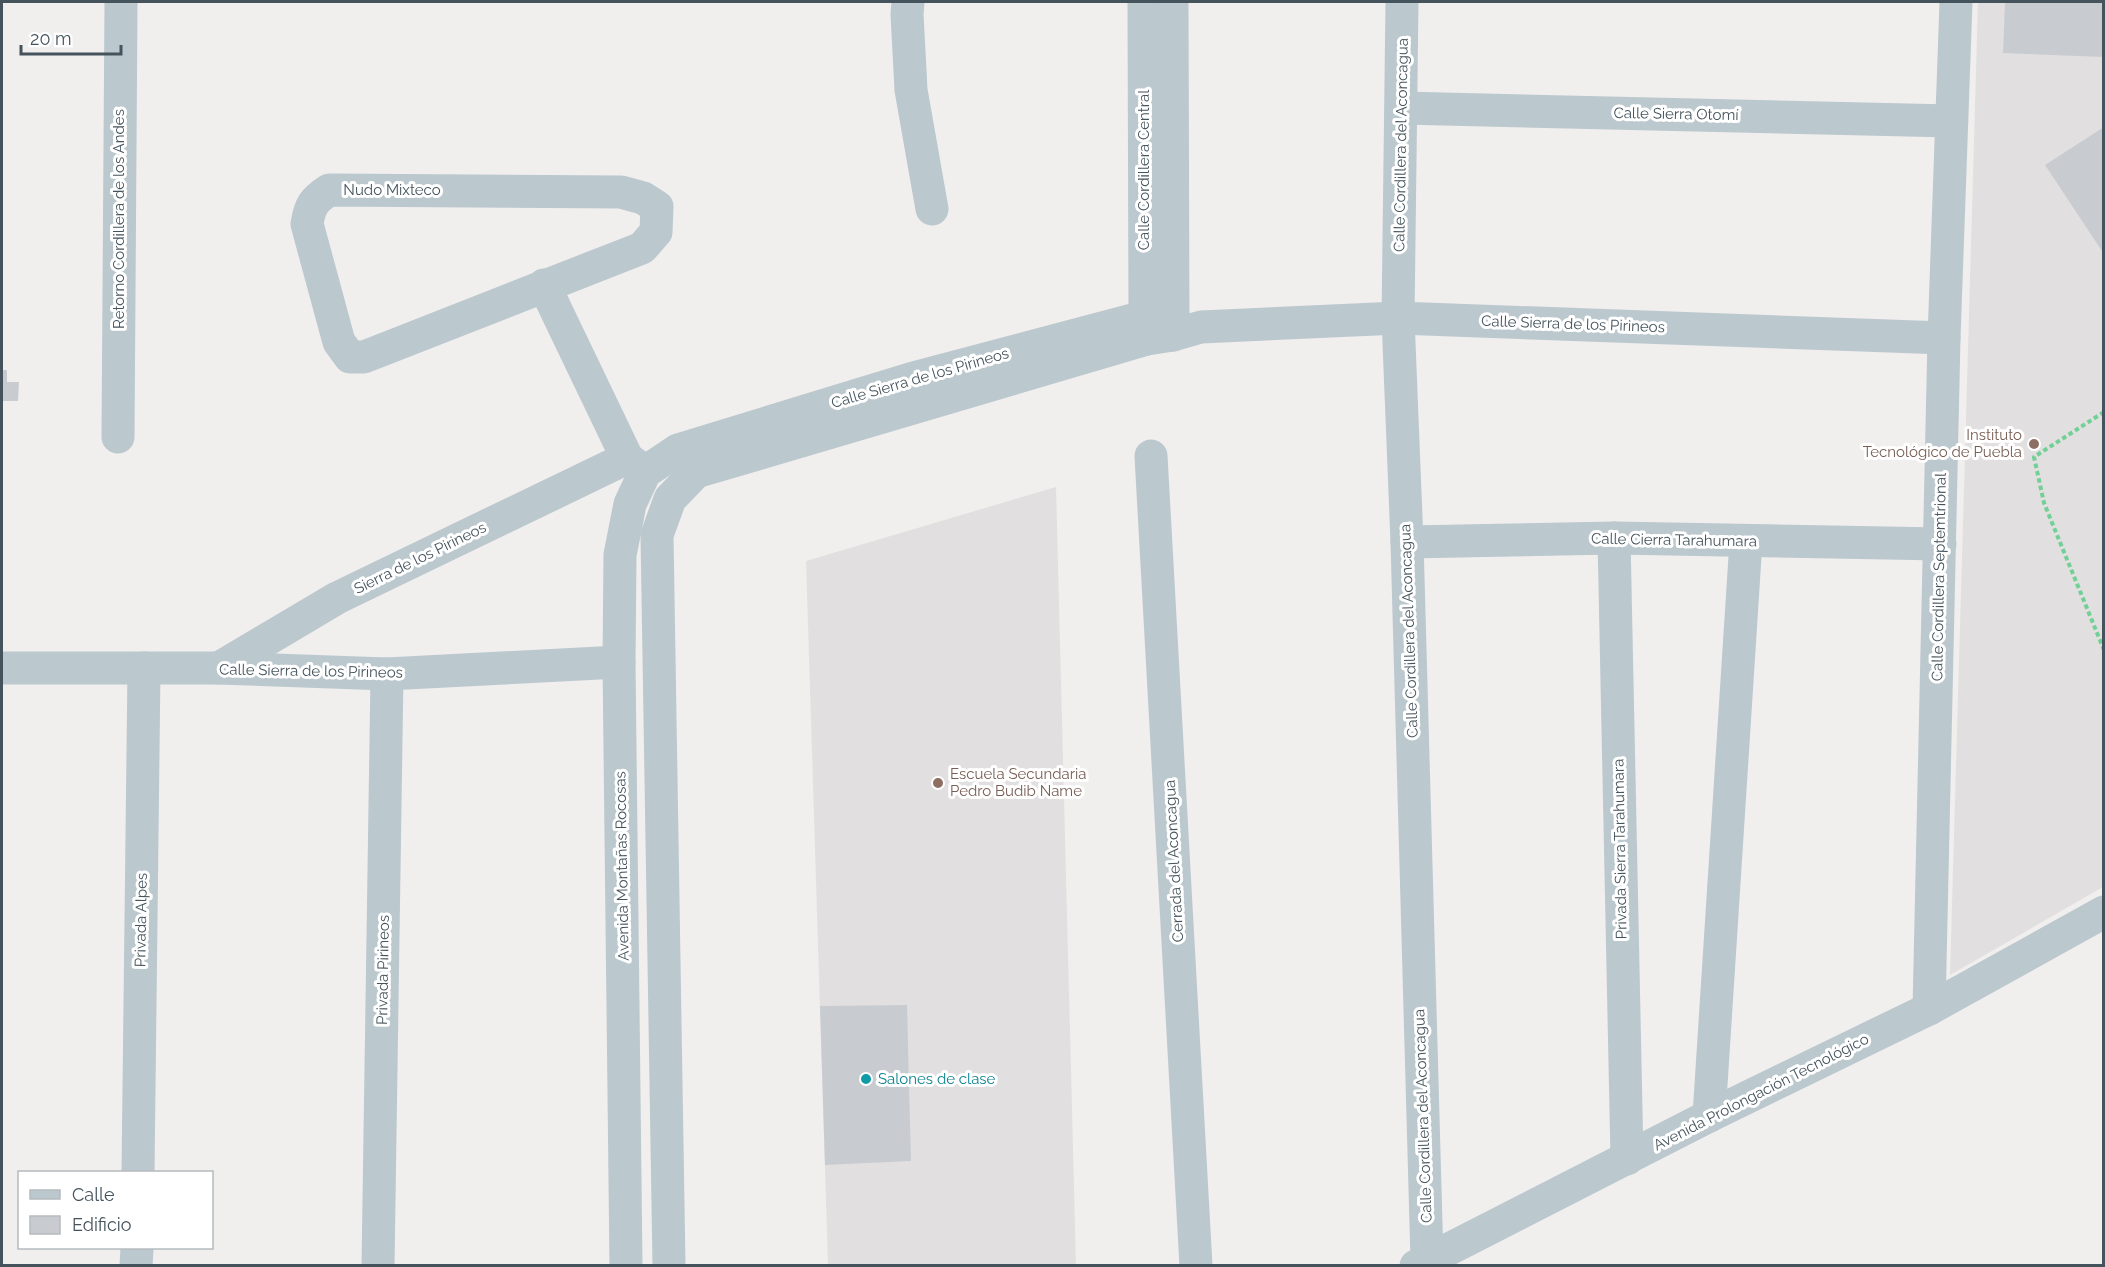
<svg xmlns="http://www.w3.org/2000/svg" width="2105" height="1267" font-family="Raleway,sans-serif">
	<rect width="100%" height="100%" fill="#f1eeee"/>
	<g fill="#e2dfe0">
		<path d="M1978 2H2103V887L1950 975Z"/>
		<path d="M1056 487 1076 1265H828L806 561Z"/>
	</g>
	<g fill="#c8ccd1">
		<path d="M2005 2H2104V57L2003 53Z"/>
		<path d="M2104 127V254L2045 165Z"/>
		<path d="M2 370H7V382H19L18 401H2Z"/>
		<path d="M907 1005 911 1161 825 1165 820 1006Z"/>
	</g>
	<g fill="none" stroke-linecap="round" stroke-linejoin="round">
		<path stroke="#71d095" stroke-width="4" stroke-dasharray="4.5 3" stroke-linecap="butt" d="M2104 412 2034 457 2044 503 2104 650"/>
		<g stroke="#bbc8ce" stroke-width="33">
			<path d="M908 2 907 14 911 90 932 209"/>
			<path d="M1144 2 1145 317 1147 339"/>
			<path d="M1172 2 1173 335"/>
			<path d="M1402 2 1398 318 1407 542 1427 1260"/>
			<path d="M1402 108 1951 121"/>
			<path d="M329 190 621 192 643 198 657 207 656 232 642 248 364 357H350L339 342 307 224C310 205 314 200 329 190Z"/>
			<path d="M544 285 627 458 645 472"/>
			<path d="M118 437 121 2"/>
			<path d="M1151 456 1196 1266"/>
			<path d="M1614 538 1627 1159"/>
			<path d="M1407 542 1614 538 1940 544"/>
			<path d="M2 668H219L387 674 619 662"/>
			<path d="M219 668 337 598 627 458"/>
			<path d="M1929 1009 1944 338 1956 2"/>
			<path d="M1709 1116 1746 541"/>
			<path d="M138 1172 144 668"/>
			<path d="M136 1266 137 1248"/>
			<path d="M378 1266 387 674"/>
			<path d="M626 1266 619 662 620 555 630 504 645 472 678 450 910 379 1140 318"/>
			<path d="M669 1266 657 535 670 499 696 472 1147 339 1173 335 1201 327 1398 318 1944 338"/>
			<path d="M1416 1266 1709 1116 1929 1009 2104 912"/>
		</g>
	</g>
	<g fill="#8d6e63" stroke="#fff" stroke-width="2">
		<circle cx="2034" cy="444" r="6"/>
		<circle cx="938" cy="783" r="6"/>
	</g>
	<circle fill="#0f9aa8" stroke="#fff" stroke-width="2" cx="866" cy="1079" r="6"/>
	<g text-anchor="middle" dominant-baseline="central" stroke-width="6" stroke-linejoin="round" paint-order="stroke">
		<g font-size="15" fill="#45545c" stroke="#fff">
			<text transform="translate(1676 114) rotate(1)">Calle Sierra Otomí</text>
			<text transform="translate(1401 145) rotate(-89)">Calle Cordillera del Aconcagua</text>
			<text transform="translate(1144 170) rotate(-90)">Calle Cordillera Central</text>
			<text x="392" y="190">Nudo Mixteco</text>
			<text transform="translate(119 219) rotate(-90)">Retorno Cordillera de los Andes</text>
			<text transform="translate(1573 324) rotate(2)">Calle Sierra de los Pirineos</text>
			<text transform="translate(920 378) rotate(-16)">Calle Sierra de los Pirineos</text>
			<text transform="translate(1674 540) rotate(1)">Calle Cierra Tarahumara</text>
			<text transform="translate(420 558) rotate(-26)">Sierra de los Pirineos</text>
			<text transform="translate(1939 577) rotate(-89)">Calle Cordillera Septemtrional</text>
			<text transform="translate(1409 631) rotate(-92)">Calle Cordillera del Aconcagua</text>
			<text transform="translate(311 671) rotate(1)">Calle Sierra de los Pirineos</text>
			<text transform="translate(1620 849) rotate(-91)">Privada Sierra Tarahumara</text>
			<text transform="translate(1174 861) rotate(-93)">Cerrada del Aconcagua</text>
			<text transform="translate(622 866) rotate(-91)">Avenida Montañas Rocosas</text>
			<text transform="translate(141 920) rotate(-89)">Privada Alpes</text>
			<text transform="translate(383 970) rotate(-89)">Privada Pirineos</text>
			<text transform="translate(1761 1092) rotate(-27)">Avenida Prolongación Tecnológico</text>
			<text transform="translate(1423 1116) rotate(-92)">Calle Cordillera del Aconcagua</text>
		</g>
		<g font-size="15" fill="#785e54" stroke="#fff" text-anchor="end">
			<text x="2022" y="435">Instituto<tspan x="2022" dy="17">Tecnológico de Puebla</tspan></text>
			<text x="950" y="774" text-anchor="start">Escuela Secundaria<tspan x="950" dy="17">Pedro Budib Name</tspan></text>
		</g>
		<g font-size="15" fill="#0d838f" stroke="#fff" text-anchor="start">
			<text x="878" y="1079">Salones de clase</text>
		</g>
	</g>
	<rect width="2105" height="1267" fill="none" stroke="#45545c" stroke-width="6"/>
	<rect x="18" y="1171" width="195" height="78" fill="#ffffff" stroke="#b5bbbe" stroke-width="1.5"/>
	<rect x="30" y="1190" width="30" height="9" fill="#bbc8ce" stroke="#b5bbbe" stroke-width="1.5"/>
	<text x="72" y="1201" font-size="18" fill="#45545c">Calle</text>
	<rect x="30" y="1216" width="30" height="18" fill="#c8ccd1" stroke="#b5bbbe" stroke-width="1.5"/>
	<text x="72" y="1231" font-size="18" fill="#45545c">Edificio</text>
	<path d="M21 45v9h100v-9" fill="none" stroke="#45545c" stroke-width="3"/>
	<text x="30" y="45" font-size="18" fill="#45545c" stroke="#ffffff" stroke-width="4.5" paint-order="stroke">20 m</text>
</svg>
